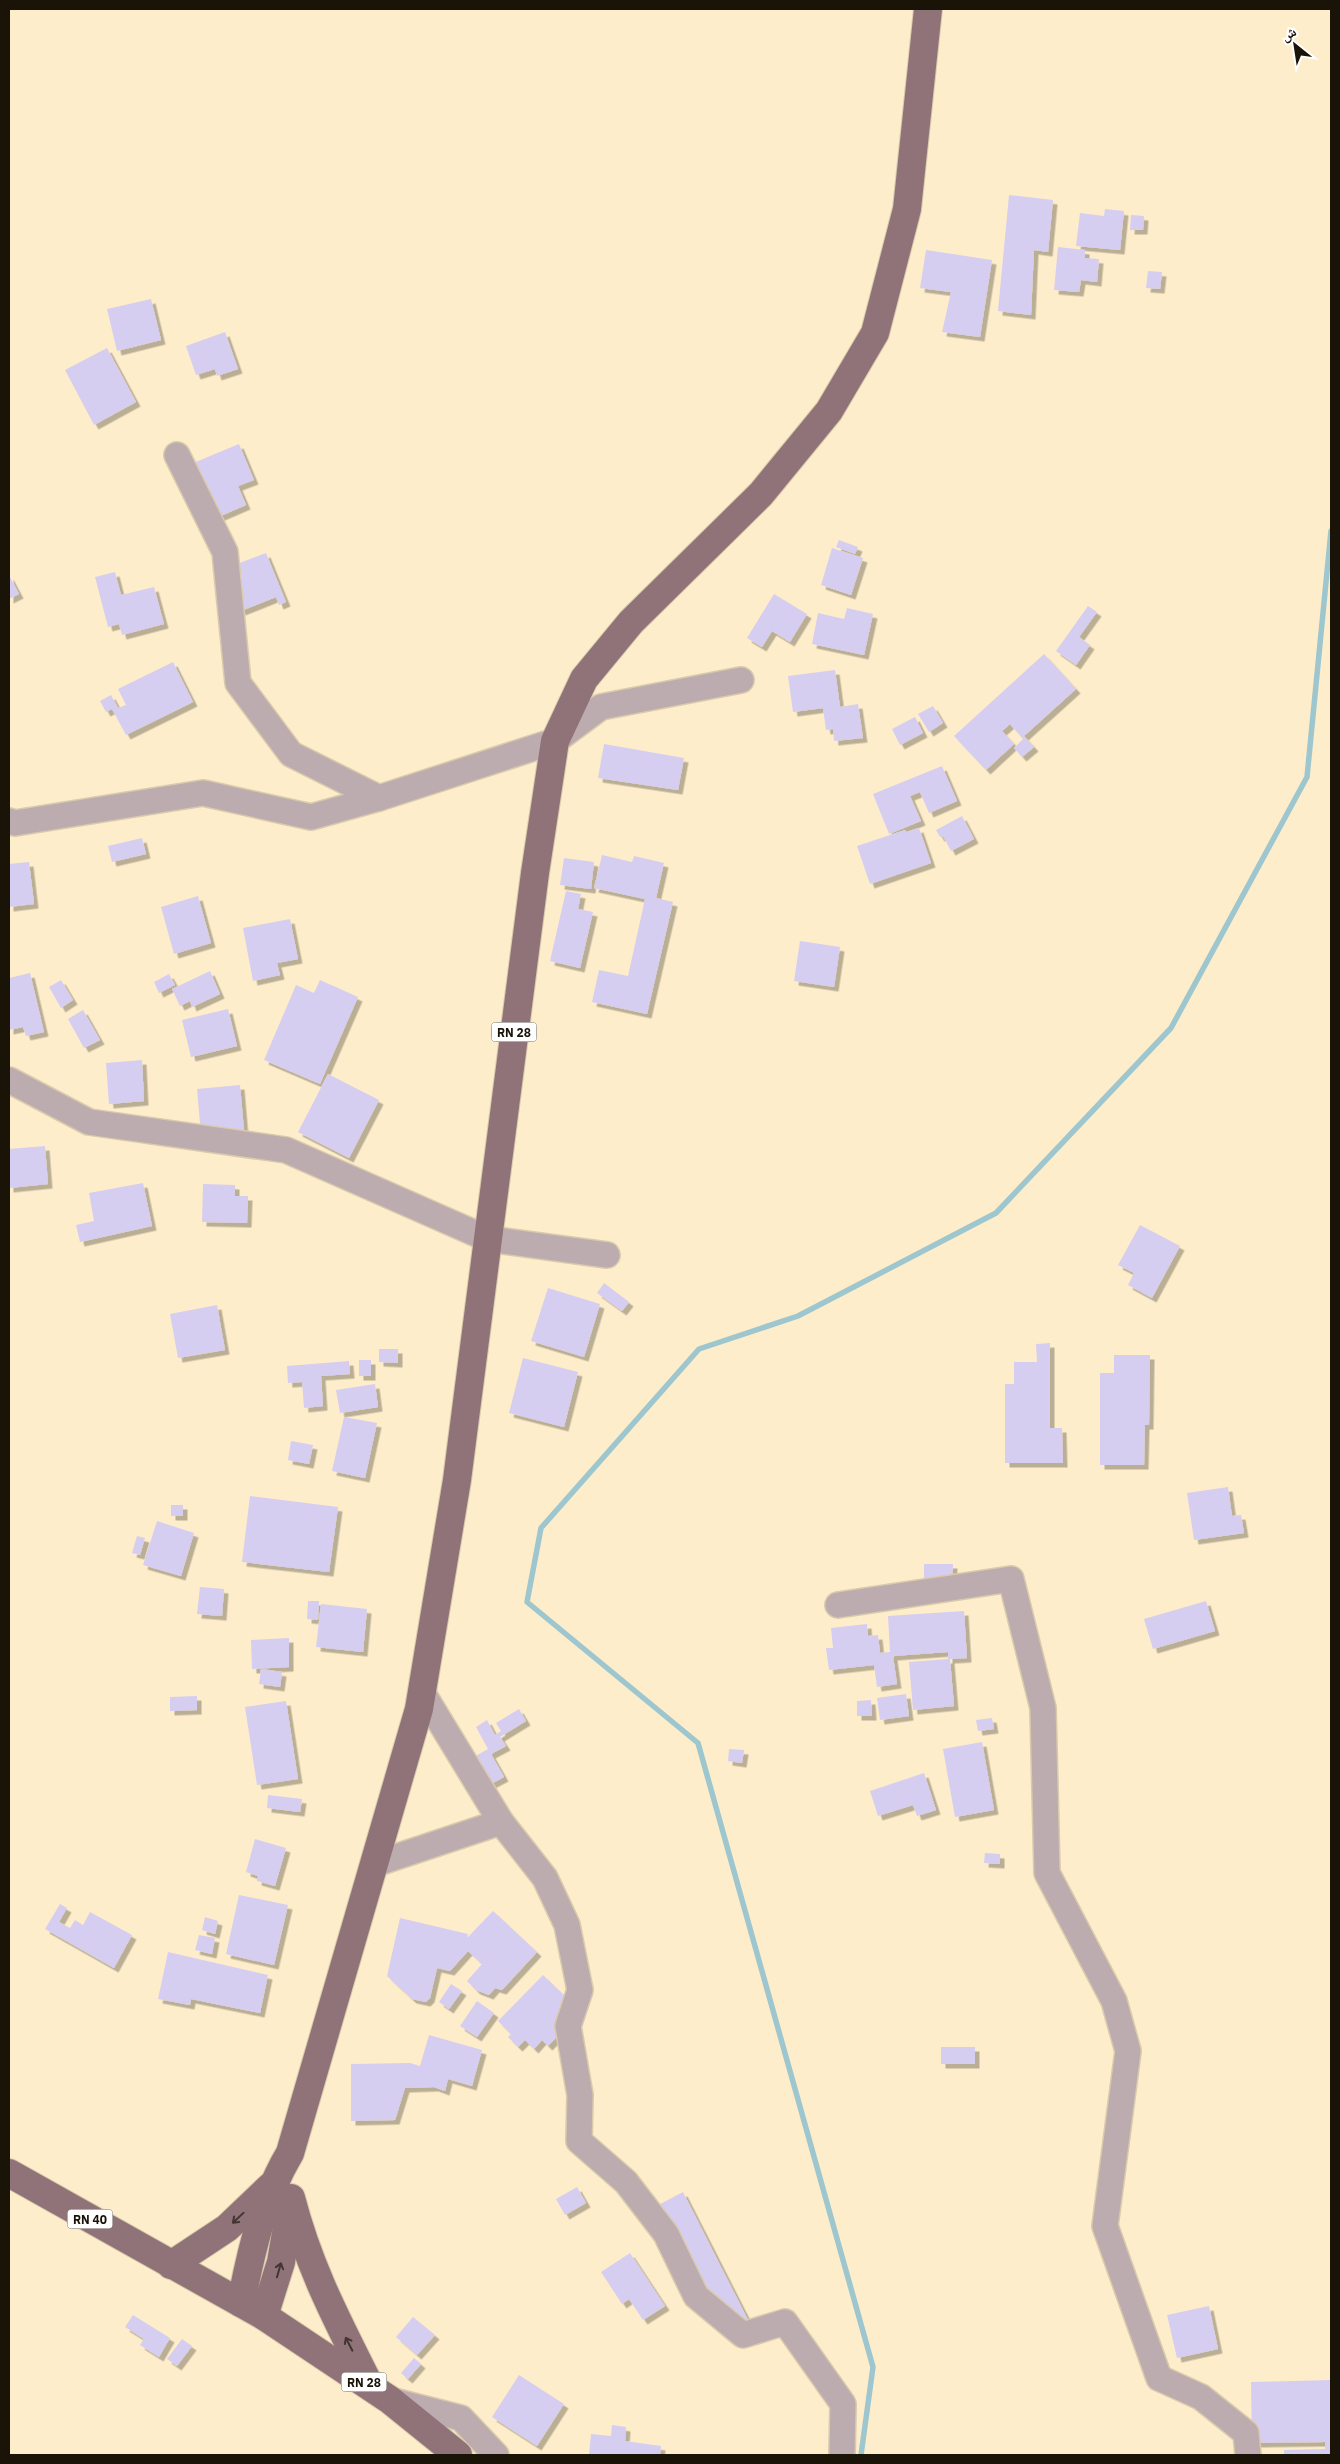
<svg xmlns="http://www.w3.org/2000/svg" width="1340" height="2464" font-family="'IBM Plex Sans','Noto Naskh Arabic',sans-serif">
	<defs>
		<filter id="shadow"><feDropShadow dx="4.5" dy="4.5" stdDeviation="0" flood-color="#0004"/></filter>
	</defs>
	<rect width="100%" height="100%" fill="#fdedcb"/>
	<g fill="none" stroke-linecap="round" stroke-linejoin="round">
		<path stroke="#9dc6ce" stroke-width="5.5" d="M861 2455 873 2367 698 1743 527 1602 541 1528 699 1349 798 1316 996 1213 1171 1028 1307 777 1331 531"/>
	</g>
	<g fill="#d6cef1" filter="url(#shadow)">
		<path d="M1009 195 1053 200 1048 252 1034 250 1031 315 998 311Z"/>
		<path d="M1105 209 1124 211 1120 250 1076 246 1080 213 1104 216Z"/>
		<path d="M1131 215 1144 216 1143 230H1130Z"/>
		<path d="M1058 247 1085 250V258L1099 259 1097 282 1081 280 1079 292 1054 290Z"/>
		<path d="M926 250 992 260 980 337 942 332 951 292 920 288Z"/>
		<path d="M1148 271 1162 272 1160 289 1146 288Z"/>
		<path d="M151 299 161 340 117 351 107 309Z"/>
		<path d="M225 332 238 369 217 376 215 369 196 375 186 346Z"/>
		<path d="M107 348 136 402 94 425 65 370Z"/>
		<path d="M239 444 254 480 238 486 246 505 209 521 186 466Z"/>
		<path d="M839 540 858 547 855 554 836 547Z"/>
		<path d="M832 548 863 558 851 595 821 585Z"/>
		<path d="M266 553 286 602 279 605 276 597 241 611 230 582 242 577 237 564Z"/>
		<path d="M115 572 121 595 154 587 164 624 122 635 119 624 108 627 95 577Z"/>
		<path d="M9 575 19 594 9 599Z"/>
		<path d="M774 594 807 614 790 642 772 631 762 647 747 638Z"/>
		<path d="M1088 606 1097 612 1079 637 1090 645 1076 665 1056 651Z"/>
		<path d="M847 608 873 614 864 655 812 644 818 613 844 619Z"/>
		<path d="M1044 654 1076 689 1024 736 1034 747 1022 757 1014 748 1023 739 1010 724 1002 731 1014 744 986 770 954 736Z"/>
		<path d="M173 662 193 702 126 735 112 709 106 712 100 701 111 695 118 708 126 705 118 689Z"/>
		<path d="M835 670 840 707 858 704 863 738 834 741 833 729 826 730 823 708 793 712 788 676Z"/>
		<path d="M933 706 943 723 929 732 918 714Z"/>
		<path d="M915 717 923 733 900 745 892 729Z"/>
		<path d="M604 744 684 758 678 790 598 778Z"/>
		<path d="M942 766 957 801 929 813 920 792 910 796 921 821 889 834 873 794Z"/>
		<path d="M962 816 974 839 951 851 943 836 940 837 936 830Z"/>
		<path d="M919 828 931 863 870 884 857 846 905 830 906 832Z"/>
		<path d="M142 838 146 854 112 862 108 846Z"/>
		<path d="M602 855 632 862 634 856 664 863 656 898 673 902 647 1014 592 1002 599 970 628 976 645 899 594 888Z"/>
		<path d="M564 858 594 862 591 889 560 885Z"/>
		<path d="M29 862 34 904 9 907V864Z"/>
		<path d="M566 891 581 894 578 909 593 912 580 968 550 961Z"/>
		<path d="M198 896 211 943 174 954 161 907Z"/>
		<path d="M290 919 298 959 277 963 280 975 253 981 243 928Z"/>
		<path d="M800 941 840 947 834 987 794 981Z"/>
		<path d="M210 971 220 994 192 1007 190 1001 180 1006 172 989Z"/>
		<path d="M30 973 44 1032 26 1036 23 1027 9 1030V978Z"/>
		<path d="M169 974 175 985 159 993 154 982Z"/>
		<path d="M61 980 73 1000 61 1008 49 987Z"/>
		<path d="M320 980 358 997 320 1084 264 1060 296 985 314 993Z"/>
		<path d="M228 1009 237 1046 191 1057 182 1020Z"/>
		<path d="M83 1010 100 1040 84 1048 68 1019Z"/>
		<path d="M142 1060 144 1101 109 1104 106 1063Z"/>
		<path d="M328 1074 379 1100 349 1158 298 1132Z"/>
		<path d="M240 1085 244 1131 201 1135 197 1089Z"/>
		<path d="M45 1146 48 1184 9 1188V1149Z"/>
		<path d="M143 1183 152 1226 80 1242 76 1225 94 1221 89 1193Z"/>
		<path d="M203 1184 235 1185V1196H248L247 1223 202 1222Z"/>
		<path d="M1140 1225 1180 1246 1152 1298 1128 1285 1134 1273 1118 1265Z"/>
		<path d="M604 1283 629 1302 622 1311 597 1293Z"/>
		<path d="M548 1288 600 1304 584 1357 531 1341Z"/>
		<path d="M217 1305 225 1350 178 1358 170 1314Z"/>
		<path d="M1050 1343V1428H1062L1063 1463H1005V1384H1014V1362H1037L1036 1344Z"/>
		<path d="M379 1349H398V1363L379 1362Z"/>
		<path d="M1114 1355H1150L1149 1425H1145L1144 1465H1100V1373H1114Z"/>
		<path d="M523 1358 578 1372 564 1427 509 1413Z"/>
		<rect x="359" y="1360" width="12" height="16"/>
		<path d="M349 1361 350 1374 321 1376 323 1406 304 1408 302 1382 288 1383 287 1366Z"/>
		<path d="M375 1384 378 1407 340 1413 336 1390Z"/>
		<path d="M344 1417 377 1423 365 1478 332 1471Z"/>
		<path d="M291 1441 313 1445 309 1464 288 1460Z"/>
		<path d="M1228 1487 1232 1516 1241 1515 1244 1533 1194 1540 1187 1493Z"/>
		<path d="M250 1496 338 1507 329 1572 242 1562Z"/>
		<rect x="171" y="1505" width="12" height="11"/>
		<path d="M157 1521 194 1533 181 1576 143 1565Z"/>
		<path d="M137 1536 145 1538 140 1555 132 1553Z"/>
		<path d="M924 1564H953L952 1591H924Z"/>
		<path d="M200 1587 224 1589 222 1616 197 1614Z"/>
		<path d="M308 1601H319L318 1620 307 1619Z"/>
		<path d="M1206 1601 1215 1631 1153 1649 1144 1619Z"/>
		<path d="M321 1604 367 1609 363 1652 316 1647Z"/>
		<path d="M964 1611 967 1658 950 1659 954 1706 913 1710 909 1662 948 1659V1652L893 1656 897 1684 877 1687 874 1665 829 1670 826 1648H833L831 1628 867 1624 868 1636 878 1635 880 1653 890 1652 888 1616Z"/>
		<path d="M289 1638V1667L252 1669 251 1640Z"/>
		<path d="M261 1669 282 1672 280 1687 259 1684Z"/>
		<path d="M906 1694 909 1716 880 1720 877 1698Z"/>
		<path d="M197 1696V1710L170 1711V1697Z"/>
		<path d="M871 1700 872 1716H857V1701Z"/>
		<path d="M286 1701 298 1779 257 1785 245 1707Z"/>
		<path d="M519 1709 526 1721 500 1737 506 1746 491 1754 504 1777 487 1786 472 1758 488 1749 476 1727 487 1720 495 1735 501 1731 496 1723Z"/>
		<path d="M992 1718 994 1729 978 1731 976 1720Z"/>
		<path d="M982 1742 994 1810 955 1817 943 1749Z"/>
		<path d="M729 1749 744 1750 742 1763 728 1761Z"/>
		<path d="M924 1773 936 1810 917 1816 913 1805 878 1816 870 1791Z"/>
		<path d="M268 1795 302 1799 300 1812 267 1808Z"/>
		<path d="M255 1839 286 1848 275 1886 257 1881 258 1876 246 1872Z"/>
		<path d="M985 1853 1000 1854V1864L984 1863Z"/>
		<path d="M239 1895 288 1905 274 1965 226 1954Z"/>
		<path d="M60 1904 67 1908 59 1922 70 1928 75 1920 83 1925 90 1912 132 1935 114 1968 45 1929Z"/>
		<path d="M493 1911 537 1952 502 1990 495 1988 489 1995 476 1990 467 1981 482 1964 468 1951 450 1971 437 1968 430 1998 426 2002 412 1999 387 1976 400 1918 468 1934 467 1938Z"/>
		<path d="M205 1917 218 1921 215 1934 202 1930Z"/>
		<path d="M199 1935 215 1938 212 1954 195 1950Z"/>
		<path d="M168 1952 268 1975 260 2013 191 1999 190 2005 158 1999Z"/>
		<path d="M543 1975 581 2012 548 2046 542 2040 534 2049 525 2040 518 2047 508 2037 511 2034 498 2021Z"/>
		<path d="M451 1984 462 1991 449 2009 439 2002Z"/>
		<path d="M477 2001 494 2013 477 2037 460 2026Z"/>
		<path d="M429 2035 482 2050 472 2086 448 2079 445 2091 434 2087 405 2088 395 2120 351 2121V2064L410 2063 420 2066Z"/>
		<rect x="941" y="2047" width="34" height="17"/>
		<path d="M577 2187 586 2203 565 2215 556 2199Z"/>
		<path d="M683 2192 748 2320 724 2331 660 2204Z"/>
		<path d="M630 2253 665 2306 643 2320 629 2299 622 2304 601 2272Z"/>
		<path d="M1209 2306 1218 2349 1177 2358 1167 2315Z"/>
		<path d="M133 2315 170 2338 159 2357 140 2345 144 2339 125 2327Z"/>
		<path d="M413 2317 435 2335 417 2355 396 2337Z"/>
		<path d="M182 2339 192 2346 177 2366 167 2359Z"/>
		<path d="M414 2358 421 2364 408 2379 401 2373Z"/>
		<path d="M519 2375 564 2404 537 2446 492 2417Z"/>
		<path d="M1331 2380V2455H1284V2450L1325 2449V2442L1252 2443 1251 2382Z"/>
		<path d="M612 2425 626 2427 625 2441 661 2446 660 2455H589L591 2434 611 2436Z"/>
	</g>
	<g fill="none" stroke-linecap="round" stroke-linejoin="round">
		<g stroke="#d9caac" stroke-width="28">
			<g id="minor">
				<path d="M177 455 225 552 238 683 291 754 379 798 555 741 601 707 741 680"/>
				<path d="M9 821 15 823 203 793 311 817 379 798"/>
				<path d="M9 1080 89 1122 286 1150 488 1239 607 1255"/>
				<path d="M838 1605 1011 1579 1043 1708 1047 1873 1114 2001 1128 2051 1105 2226 1159 2378 1201 2397 1246 2433 1248 2455"/>
				<path d="M501 1822 545 1878 567 1925 580 1990 568 2026 580 2095 579 2141 626 2182 666 2234 696 2296 743 2335 785 2322 843 2404 842 2455"/>
				<path d="M375 1864 501 1822 422 1692"/>
				<path d="M390 2400 461 2418 496 2455"/>
			</g>
		</g>
		<g stroke="#d9caac" stroke-width="30">
			<g id="major">
				<path d="M9 2173 264 2316 390 2400 458 2455"/>
				<path d="M291 2198C309 2268 338 2322 370 2386"/>
				<path d="M171 2265 227 2228 271 2186"/>
				<path d="M241 2303C251 2252 263 2198 290 2153L419 1709 457 1480 535 873 555 741 584 679 631 622 761 494 829 411 875 333 907 209 928 9"/>
				<path d="M264 2316 281 2262 290 2209"/>
			</g>
		</g>
		<use href="#minor" stroke="#bcabaf" stroke-width="25"/>
		<use href="#major" stroke="#907379" stroke-width="28"/>
	</g>
	<defs><path id="oneway-shaft" d="M-6 0H5M1.5-3L5.5 0L1.5 3" fill="none" stroke-width="1.6" stroke-linecap="round" stroke-linejoin="round" transform="scale(1.25)"/></defs>
	<g stroke="#433530">
		<use href="#oneway-shaft" transform="translate(238 2218) rotate(137)"/>
		<use href="#oneway-shaft" transform="translate(279 2270) rotate(-74)"/>
		<use href="#oneway-shaft" transform="translate(349 2344) rotate(-117)"/>
	</g>
	<g text-anchor="middle" dominant-baseline="central" stroke-width="4" stroke-linejoin="round" paint-order="stroke">
		<g fill="#fff" stroke="#5f5a52" stroke-width="1">
			<rect x="491.5" y="1022.5" width="45" height="19" rx="4"/>
			<rect x="67.5" y="2209.5" width="45" height="19" rx="4"/>
			<rect x="341.5" y="2372.5" width="45" height="19" rx="4"/>
		</g>
		<g font-size="12" font-weight="bold" fill="#1a1408">
			<text x="514" y="1032">RN 28</text>
			<text x="90" y="2219">RN 40</text>
			<text x="364" y="2382">RN 28</text>
		</g>
	</g>
	<rect width="1340" height="2464" fill="none" stroke="#1a1408" stroke-width="20"/>
	<g transform="translate(1295 45) rotate(330)" stroke="#ffffff" stroke-width="4" paint-order="stroke">
	<path d="M0-4L9 19L0 12L-9 19Z" fill="#1a1408"/>
	<text y="-8" font-size="14" font-weight="bold" text-anchor="middle" fill="#1a1408">ش</text>
	</g>
</svg>
